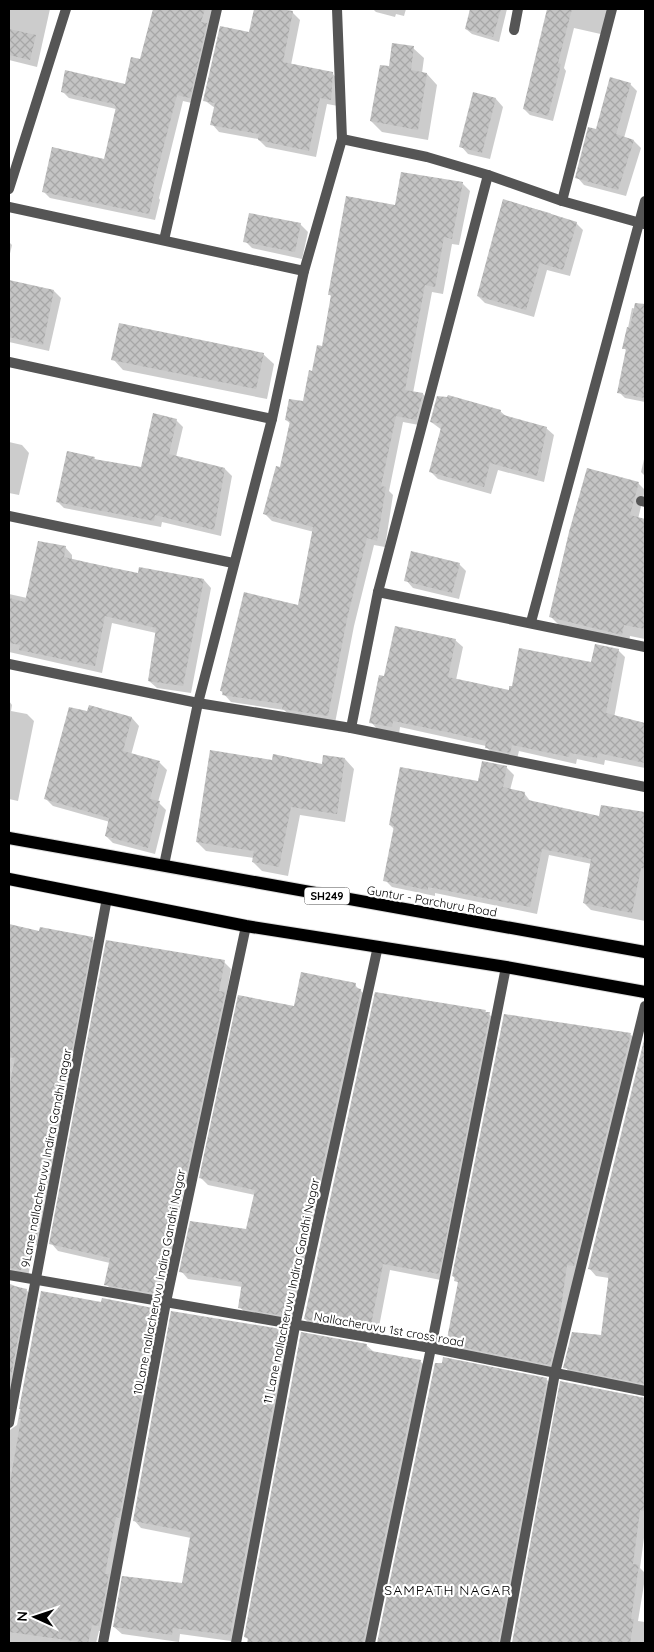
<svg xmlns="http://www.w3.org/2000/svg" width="654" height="1652" font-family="Quicksand,sans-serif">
	<defs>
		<pattern id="building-cross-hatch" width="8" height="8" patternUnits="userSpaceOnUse" patternTransform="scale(1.25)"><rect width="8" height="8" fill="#c4c4c4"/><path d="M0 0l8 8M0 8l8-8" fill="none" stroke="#a7a7a7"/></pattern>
	</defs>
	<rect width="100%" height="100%" fill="#fff"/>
	<g fill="#0003">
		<path d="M9 9H50L37 67 9 60Z"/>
		<path d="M155 9H213L196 104 183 101 159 198 160 200 155 220 50 198 43 191 105 160 116 109 69 98 62 91 126 86 141 61Z"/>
		<path d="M256 9H275L292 12 300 20 291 65 332 73 339 81 338 106 327 104 316 157 266 147 258 139 219 132 212 124 215 108 204 100 250 33Z"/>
		<path d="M373 9H406L404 16 396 14 395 17 376 12Z"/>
		<path d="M471 9H507L499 42 472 34 466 29Z"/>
		<path d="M548 9H615L605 35 574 28 564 68 566 71 553 121 530 115 524 109Z"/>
		<path d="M413 48 424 58 422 73 427 74 437 85 428 140 382 132 371 121 390 68Z"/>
		<path d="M630 84 637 91 624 138 634 141 641 148 626 196 584 185 577 177 596 130Z"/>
		<path d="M474 94 496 99 503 107 490 159 468 154 461 146Z"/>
		<path d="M463 184 470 191 459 245 452 244 443 294 432 292 413 393 423 394 430 402 424 426 403 422 389 491 393 495 385 547 374 545 354 626 335 723 291 716 284 710 231 702 221 691 299 606 314 532 272 521 265 514 281 468 291 424 286 420 304 403 323 347 332 297 329 294 396 206Z"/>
		<path d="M503 200 550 213 554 216 576 223 583 230 570 276 547 270 534 317 485 303 478 296Z"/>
		<path d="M300 224 308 232 302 259 252 248 245 241Z"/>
		<path d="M9 242 12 245 9 258Z"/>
		<path d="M9 282 54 291 61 298 49 351 9 342Z"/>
		<path d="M632 308 645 311V402L625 398 619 392 627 351 624 348Z"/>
		<path d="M263 354 274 364 267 399 123 370 113 359Z"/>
		<path d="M500 411 507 417 546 428 554 435 544 482 498 470 491 494 438 479 431 472 442 430 431 422Z"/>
		<path d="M176 420 183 427 176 457 225 469 232 476 221 536 162 522 161 527 64 508 57 501 94 458 97 461 142 468Z"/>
		<path d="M9 442 22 445 29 453 19 495 9 493Z"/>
		<path d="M645 455V476L641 472Z"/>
		<path d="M638 483 645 490 638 519 645 520V639L630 636 629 642 558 624 550 616Z"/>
		<path d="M65 547 72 555V560L139 575 140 568 204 580 211 588 191 693 157 688 149 681 156 633 112 623 102 673 9 652V594L27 598Z"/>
		<path d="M459 564 466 571 459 599 413 588 406 580Z"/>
		<path d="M455 640 463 647 456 680 510 691 592 664 618 650 625 657 614 718 645 724V768L605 760 604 765 577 759 576 764 519 751 517 759 493 755 486 746 400 727 399 734 378 730 371 722 385 677Z"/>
		<path d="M9 701 12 705 11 711 27 714 34 721 18 801 9 799Z"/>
		<path d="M90 707 132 718 139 726 131 755 160 763 167 770 158 802 166 810 155 854 113 843 106 836 110 822 53 806 46 799Z"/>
		<path d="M345 759 354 769 345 822 300 815 288 876 262 871 253 862 254 858 206 851 197 842 273 761 323 765Z"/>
		<path d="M483 763 507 768 514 775 510 790 524 793 531 802 600 818 602 806 645 813V921L591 910 584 903 592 864 549 855 537 914 435 893V896L392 887 385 880 395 830 390 825 478 782Z"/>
		<path d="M9 925 40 932 92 938 99 946 43 1247 34 1245 28 1277 15 1275 9 1281 10 1284 26 1290 34 1297 10 1430 17 1425 42 1293 102 1304 157 1310 164 1317 106 1632 99 1631 96 1643H9Z"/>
		<path d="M224 962 231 969 193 1182 186 1181 177 1221 183 1227 173 1276 165 1275 160 1300 113 1291 106 1284 110 1263 58 1251 51 1243Z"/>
		<path d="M355 985 368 998 297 1323 247 1315 240 1307 243 1287 188 1279 181 1271 247 1231 255 1195 208 1185 201 1178 295 1008Z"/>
		<path d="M485 1011 497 1021 446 1281 390 1270 377 1337 312 1326 305 1319Z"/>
		<path d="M505 1016 631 1035 638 1042 557 1372 455 1351 447 1344 459 1284 453 1276Z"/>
		<path d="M645 1039V1389L572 1375 565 1367 602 1337 609 1278 596 1276 589 1268Z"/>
		<path d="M287 1331 294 1339 238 1642 180 1634 179 1642 122 1634 114 1627 183 1585 191 1538 141 1528 134 1520Z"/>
		<path d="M366 1345 374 1352 421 1362 428 1369 371 1643H248L249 1640 245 1637Z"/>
		<path d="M436 1364 546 1379 554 1387 506 1643H378Z"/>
		<path d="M562 1383 645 1398V1530L640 1568 645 1573V1578L638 1621 645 1622V1643H513Z"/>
	</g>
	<g fill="url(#building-cross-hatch)">
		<path d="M153 9H205L201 22 207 23 190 98 177 95 152 191 154 192 149 214 42 192 52 147 104 159 116 107 114 104 61 92 65 70 125 84 131 57 140 59Z"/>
		<path d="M254 9H281L293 11 283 62 333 72 331 100 320 98 309 151 258 140 259 134 210 125 215 103 203 101 220 26 249 32Z"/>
		<path d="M470 9H501L493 37 465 29Z"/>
		<path d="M547 9H572L558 63 561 64 548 116 523 109Z"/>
		<path d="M9 29 36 35 30 60 9 55Z"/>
		<path d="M392 43 414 46 411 70 427 73 418 130 370 121 380 65 389 66Z"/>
		<path d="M610 77 631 83 616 134 634 140 618 190 575 178 588 127 596 129Z"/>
		<path d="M473 92 496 98 482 153 459 147Z"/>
		<path d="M401 172 463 182 452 239 444 237 435 287 425 285 405 390 423 393 416 420 396 416 381 486 386 487 377 541 367 538 347 619 328 716 282 709 283 704 222 695 223 691H220L244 592 298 605 313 527 263 514 276 466 280 467 290 421 285 420 289 399 303 401 309 370 312 371 317 345 322 346 331 295H328L346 196 395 205Z"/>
		<path d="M503 199 577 222 563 270 540 263 526 310 477 296Z"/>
		<path d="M249 213 301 223 295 252 243 242Z"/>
		<path d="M9 280 54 290 43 345 9 337Z"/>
		<path d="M635 303 645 304V398L617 393 626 349H622L627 327 630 328Z"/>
		<path d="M119 323 264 353 256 389 111 360Z"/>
		<path d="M448 395 501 410 500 414 547 427 537 476 490 463 484 487 429 472 442 424 430 422 437 396 447 397Z"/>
		<path d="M153 413 177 419 169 454 225 468 214 530 155 515 154 521 56 502 67 451 95 457 94 459 141 467Z"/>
		<path d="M587 468 639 482 630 515 645 519V629L624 625 622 635 549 617 569 532Z"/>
		<path d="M38 541 66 546 64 557 90 563 138 573 139 567 204 579 183 686 148 681 156 628 105 616 95 666 19 650 20 645 9 643V598L25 602Z"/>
		<path d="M411 551 460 563 452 593 404 581Z"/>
		<path d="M395 626 456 639 448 677 509 690V686H512L519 648 591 662 595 644 619 649 606 713 645 723V763L598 753 597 758 570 753 569 757 512 745 510 753 485 748 486 741 447 732 393 721 392 727 369 723 379 675 384 676Z"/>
		<path d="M89 705 132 717 123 751 160 761 150 799 160 801 148 848 105 836 109 818 44 799 69 707 87 711Z"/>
		<path d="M210 750 272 760 273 754 322 764 323 755 345 758 337 814 291 807 279 867 252 862 254 851 196 842Z"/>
		<path d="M482 761 507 766 503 787 525 792 524 799 599 816 601 805 645 812V869L641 868 632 913 583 903 591 859 542 849 530 907 428 887V890L383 881 394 826 389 825 400 767 478 781Z"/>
		<path d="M9 924 39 931 40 927 93 937 36 1240 27 1238 21 1270 9 1268V1088L15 1058 9 1057Z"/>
		<path d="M106 940 225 960 219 991 225 992 186 1175 179 1174 169 1217 177 1218 166 1270 158 1268 153 1293 104 1285 110 1258 49 1244Z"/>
		<path d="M301 972 356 983 355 988 361 989 290 1317 238 1308 242 1282 179 1272 190 1221 246 1229 255 1190 199 1178 238 995 294 1006Z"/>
		<path d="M375 992 486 1010 485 1012H490L439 1274 383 1264 370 1330 304 1319Z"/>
		<path d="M504 1014 631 1033 574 1266 567 1265 558 1330 550 1365 446 1344 458 1282 454 1281 455 1277 452 1276Z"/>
		<path d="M645 1036V1384L563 1368 572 1332 601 1335 609 1273 588 1269Z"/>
		<path d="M9 1285 27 1289 9 1387Z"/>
		<path d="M41 1291 101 1302 102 1298 158 1309 119 1518 116 1517 105 1574H109L99 1626 92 1625 88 1643 9 1632V1488L21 1419H19L21 1409H19Z"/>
		<path d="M171 1311 287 1330 230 1635 173 1628 172 1635 113 1627 122 1576 182 1583 191 1532 133 1521Z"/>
		<path d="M301 1332 367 1344 366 1350 421 1360 363 1643H247L248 1638 244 1637Z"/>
		<path d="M443 1357 547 1378 498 1643H377L435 1363H442Z"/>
		<path d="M560 1381 645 1398V1511L640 1510 633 1564 639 1565 631 1619H634L630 1643H512Z"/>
	</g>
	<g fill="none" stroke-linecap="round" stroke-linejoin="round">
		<g stroke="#dbdbdb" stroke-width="14">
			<g id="primary">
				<path d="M9 838 645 952"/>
				<path d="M9 879 246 926 506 967 645 992"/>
			</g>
		</g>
		<g stroke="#555" stroke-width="10">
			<path d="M514 30 518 9"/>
			<path d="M342 139 427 157 488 175 562 201 644 224"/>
			<path d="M9 189 66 9"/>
			<path d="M562 201 612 9"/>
			<path d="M9 207 304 271"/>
			<path d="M164 240 217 9"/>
			<path d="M9 362 272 419"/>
			<path d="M641 501 645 502"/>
			<path d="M9 516 233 563"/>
			<path d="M378 592 645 647"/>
			<path d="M531 622 645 201"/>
			<path d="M9 664 198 703 351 728 645 787"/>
			<path d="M351 728 378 592 488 175"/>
			<path d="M164 865 198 703 272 419 304 271 342 139 337 9"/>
			<path d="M9 1275 431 1348 645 1391"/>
			<path d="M9 1423 107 898"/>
			<path d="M103 1643 166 1302 246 926"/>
			<path d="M236 1643 295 1326 378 946"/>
			<path d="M370 1643 431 1348 506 967"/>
			<path d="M505 1643 555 1373 645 1006"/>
		</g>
		<use href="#primary" stroke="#000" stroke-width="12"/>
	</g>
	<g text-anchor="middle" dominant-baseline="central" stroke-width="4.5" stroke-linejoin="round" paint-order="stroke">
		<rect fill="#fff" stroke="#4c4c4c" stroke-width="1" x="304.5" y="887.5" width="45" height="17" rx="4"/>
		<g font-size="11" font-weight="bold" fill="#000">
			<text x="327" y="896">SH249</text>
		</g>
		<g font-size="12" fill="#000" stroke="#fff">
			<text transform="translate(432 901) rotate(10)">Guntur - Parchuru Road</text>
			<text transform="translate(46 1158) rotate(-79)">9Lane nallacheruvu Indira Gandhi nagar</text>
			<text transform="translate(159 1282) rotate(-79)">10Lane nallacheruvu Indira Gandhi Nagar</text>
			<text transform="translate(291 1291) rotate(-78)">11 Lane nallacheruvu Indira Gandhi Nagar</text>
			<text transform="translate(389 1329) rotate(10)">Nallacheruvu 1st cross road</text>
		</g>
		<g font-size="14" letter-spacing="1" fill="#000" stroke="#fff">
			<text x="448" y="1590">SAMPATH NAGAR</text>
		</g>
	</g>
	<rect width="654" height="1652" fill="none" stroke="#000000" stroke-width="20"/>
	<g transform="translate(35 1617) rotate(273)" stroke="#ffffff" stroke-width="4" paint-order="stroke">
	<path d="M0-4L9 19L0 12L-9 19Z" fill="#000000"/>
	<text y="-8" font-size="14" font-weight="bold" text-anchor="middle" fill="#000000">N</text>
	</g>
</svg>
